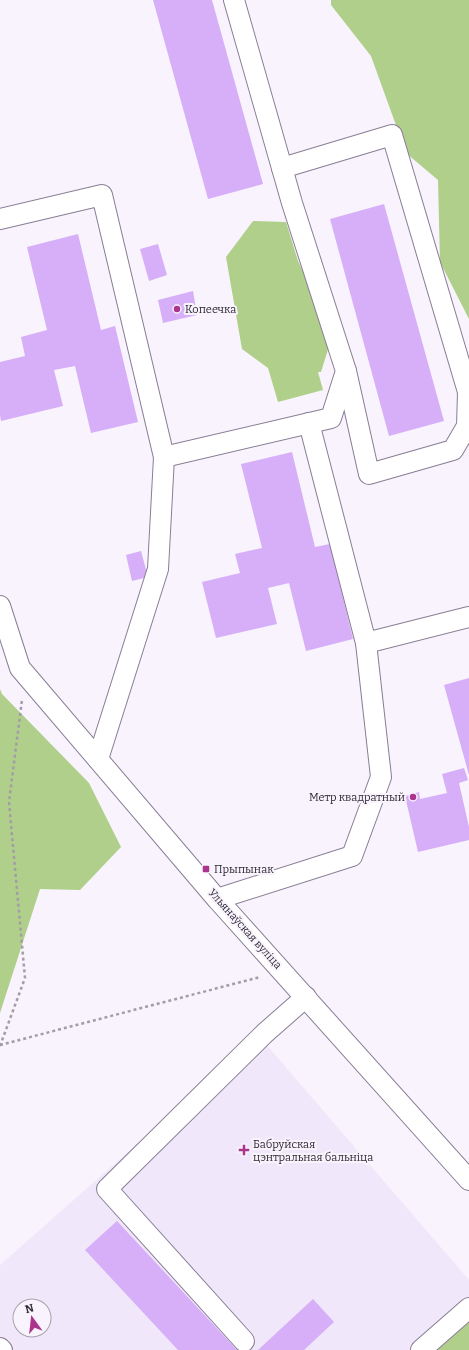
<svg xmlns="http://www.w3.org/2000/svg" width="469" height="1350" font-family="Bitter,serif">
	<rect width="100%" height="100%" fill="#f8f3fd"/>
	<path fill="#f1e7fa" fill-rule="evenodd" d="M259 1036 469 1280V1350H0V1265ZM20 1306H44V1330H20Z"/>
	<g fill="#afcf8a">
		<path d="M331 0H469V319L440 262 438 180 406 153 371 56 331 5Z"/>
		<path d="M253 221 286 222 298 261 318 303 331 340 321 372H318L323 390 278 402 268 368 242 349 226 257Z"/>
		<path d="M0 689 2 694 89 783 121 847 80 890 40 889 0 1013Z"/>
		<path d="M469 1318V1350H432Z"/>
	</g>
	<g fill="#d6aff8">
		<path d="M153 0H212L263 184 208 199Z"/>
		<path d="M384 204 444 421 389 436 330 219Z"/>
		<path d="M78 234 101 330 115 326 138 422 91 433 75 366 54 370 63 406 1 421 0 415V362L25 356 21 337 47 330 27 247Z"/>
		<path d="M158 244 167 275 149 281 140 249Z"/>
		<path d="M193 291 197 315 163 323 158 300Z"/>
		<path d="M292 452 315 547 330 544 353 639 306 651 289 583 268 588 277 624 216 638 202 582 240 573 235 554 262 548 241 464Z"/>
		<path d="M141 551 148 577 132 581 126 555Z"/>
		<path d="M469 678V775L444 685Z"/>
		<path d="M464 768 468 780 459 783 469 827V840L418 852 405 796 419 792 420 799 447 793 442 774Z"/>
		<path d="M117 1221 237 1350H178L85 1250Z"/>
		<path d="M313 1299 334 1322 304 1350H258Z"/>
	</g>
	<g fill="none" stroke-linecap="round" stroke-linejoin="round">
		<g stroke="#897d94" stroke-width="22">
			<g id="minor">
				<path d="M282 168 392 135 468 392 467 426 453 450 369 474 346 371"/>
				<path d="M0 219 102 195 164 457"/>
				<path d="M309 423 366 643 469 617"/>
				<path d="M0 606 20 668 217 899 469 1180"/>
				<path d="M98 759 158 569 164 457 331 418 346 371 292 203 234 0"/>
				<path d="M217 899 352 856 381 777 366 643"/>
				<path d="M244 1341 107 1189 265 1033 306 997"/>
				<path d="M0 1348 2 1350"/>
				<path d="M421 1350 469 1308"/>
			</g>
		</g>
		<g stroke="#a29da7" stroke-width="2.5" stroke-dasharray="3 3" stroke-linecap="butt">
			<path d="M0 1045 260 977"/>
			<path d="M0 1046 25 978 9 802 22 700"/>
		</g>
		<use href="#minor" stroke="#fff" stroke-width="20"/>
	</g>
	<g fill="#ab358c" stroke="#f8f3fd" stroke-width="1.5">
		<circle cx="177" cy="309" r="4"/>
		<circle cx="413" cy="797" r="4"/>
		<rect x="202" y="865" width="8" height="8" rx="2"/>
		<path d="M242 1144h4v4h4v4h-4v4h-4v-4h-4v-4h4z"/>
	</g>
	<g text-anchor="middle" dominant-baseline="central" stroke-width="4" stroke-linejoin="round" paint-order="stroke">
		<g font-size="11" fill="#2e2933" stroke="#f8f3fd" text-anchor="start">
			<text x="185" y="309">Копеечка</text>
			<text x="405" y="797" text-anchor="end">Метр квадратный</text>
			<text x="214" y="869">Прыпынак</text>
			<text x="253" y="1144">Бабруйская<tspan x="253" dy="13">цэнтральная бальніца</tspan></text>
		</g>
		<g font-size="11" fill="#2e2933" stroke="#f8f3fd">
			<text transform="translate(245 929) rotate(48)">Ульянаўская вуліца</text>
		</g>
	</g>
	<g transform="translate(32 1318) rotate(345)"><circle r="19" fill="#f8f3fd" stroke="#a7a2ac"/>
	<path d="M0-3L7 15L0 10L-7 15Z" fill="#ab358c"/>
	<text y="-6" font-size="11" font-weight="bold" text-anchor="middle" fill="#2e2933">N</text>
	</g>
</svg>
